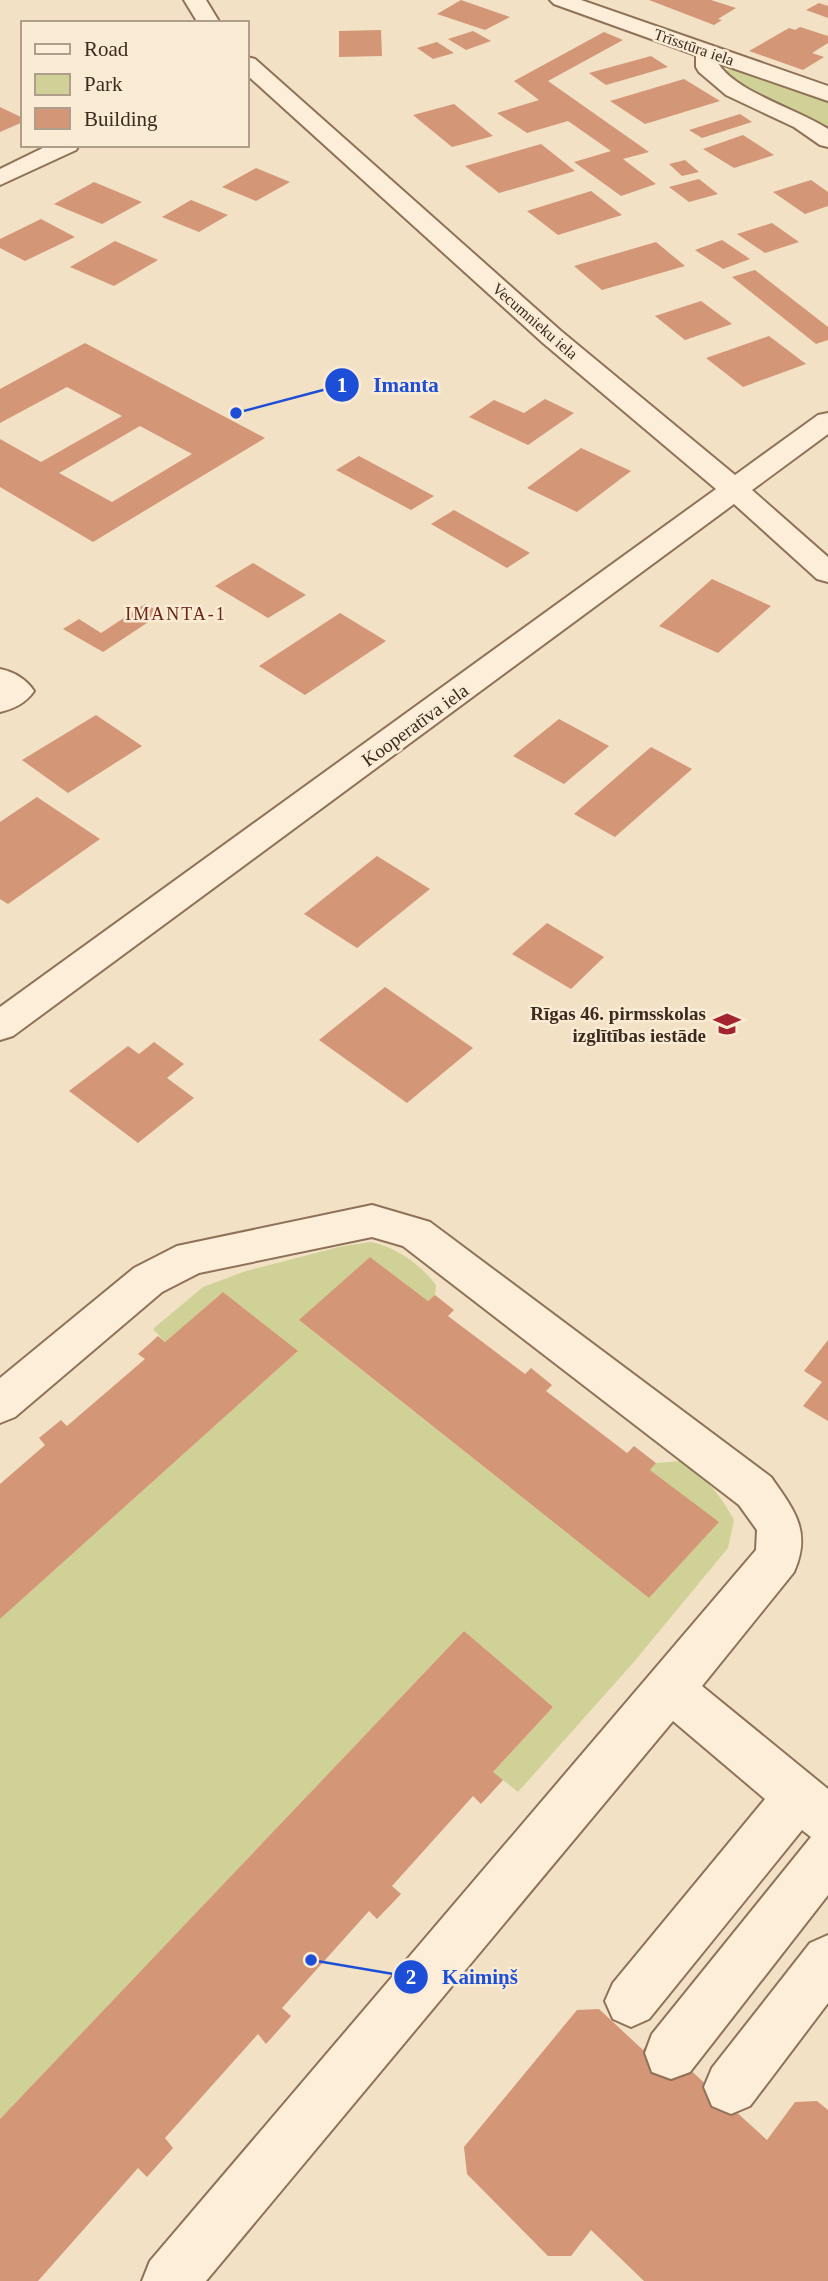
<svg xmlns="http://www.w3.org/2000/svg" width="828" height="2281" font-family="'Times New Roman',serif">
	<rect width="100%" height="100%" fill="#f2e1c4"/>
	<g fill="#cfd196">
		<path d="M735 68 828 102V139L721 72Z"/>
		<path d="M370 1242C395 1246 421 1265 436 1285L435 1295 428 1301 370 1257 300 1321 649 1598 718 1522 650 1470 656 1463 681 1461C705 1477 720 1494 734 1520L728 1548 633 1663 518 1792 493 1772 553 1707 464 1631 0 2119V1619L297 1352 223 1292 165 1342 153 1329 203 1287 246 1271 339 1247Z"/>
	</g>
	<g fill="#d39677" fill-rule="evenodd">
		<path d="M461 0 510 17 485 30 437 14Z"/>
		<path d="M649 0H711L736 8 718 19 722 20 714 25Z"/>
		<path d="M819 3 828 6V18L806 10Z"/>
		<path d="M800 27 828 36V43L812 53 824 57 803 70 749 51 789 28 795 30Z"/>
		<path d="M381 30 382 56 339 57V31Z"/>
		<path d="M473 31 491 41 466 50 448 39Z"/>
		<path d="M604 32 623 40 548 81 649 152 623 159 656 184 621 196 574 162 611 151 568 121 527 133 497 113 539 100 514 81Z"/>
		<path d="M437 42 454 53 433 59 417 48Z"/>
		<path d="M651 56 668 67 606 85 589 73Z"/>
		<path d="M684 79 720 101 645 124 610 101Z"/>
		<path d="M454 104 493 136 452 147 413 115Z"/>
		<path d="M0 107 23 118V122L0 132Z"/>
		<path d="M740 114 752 122 702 138 689 130Z"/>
		<path d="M743 135 774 155 734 168 703 149Z"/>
		<path d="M541 144 575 171 499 193 465 166Z"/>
		<path d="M685 160 699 172 682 176 669 164Z"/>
		<path d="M256 168 290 182 256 201 222 187Z"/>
		<path d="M699 179 718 194 689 202 669 187Z"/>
		<path d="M811 180 828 192V206L805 214 773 192Z"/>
		<path d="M94 182 142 202 102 224 54 204Z"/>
		<path d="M591 191 622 215 558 235 527 211Z"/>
		<path d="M191 200 228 215 199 232 162 217Z"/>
		<path d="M41 219 75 237 25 261 0 248V239Z"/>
		<path d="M772 223 799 242 765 253 737 234Z"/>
		<path d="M722 240 750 259 723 269 695 250Z"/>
		<path d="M115 241 158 260 114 286 70 267Z"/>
		<path d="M656 242 685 266 602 290 574 266Z"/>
		<path d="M755 270 828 327V340L816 344 732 277Z"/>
		<path d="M701 301 732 324 685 340 655 316Z"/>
		<path d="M769 336 806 364 743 387 706 358Z"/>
		<path d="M85 343 265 438 93 542 0 487V439L41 462 122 416 67 387 0 423V389ZM140 426 192 454 112 502 59 473Z"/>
		<path d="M545 399 574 413 528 445 469 417 494 400 524 413Z"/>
		<path d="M581 448 631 471 577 512 527 488Z"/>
		<path d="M359 456 434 496 411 510 336 470Z"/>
		<path d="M454 510 530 553 507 568 431 524Z"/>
		<path d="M253 563 306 595 268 618 215 586Z"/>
		<path d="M712 579 771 606 718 653 659 626Z"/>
		<path d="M145 604 162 613 103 652 63 629 79 619 101 633Z"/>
		<path d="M340 613 386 641 305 695 259 666Z"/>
		<path d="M96 715 142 746 68 793 22 760Z"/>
		<path d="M559 719 609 746 564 784 513 756Z"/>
		<path d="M651 747 692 769 615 837 574 814Z"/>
		<path d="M37 797 100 839 8 904 0 899V822Z"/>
		<path d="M377 856 430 889 357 948 304 914Z"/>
		<path d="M547 923 604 957 571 989 512 954Z"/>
		<path d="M385 987 473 1048 407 1103 319 1040Z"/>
		<path d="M154 1042 184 1064 167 1078 194 1098 138 1143 69 1091 128 1046 139 1054Z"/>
		<path d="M370 1257 428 1301 435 1295 454 1310 448 1316 525 1374 531 1368 552 1385 546 1391 627 1453 634 1446 656 1463 650 1470 719 1522 649 1598 299 1320Z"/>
		<path d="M223 1292 298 1351 0 1619V1484L45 1445 39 1438 61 1420 67 1426 145 1359 138 1354 158 1336 165 1342Z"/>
		<path d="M828 1340V1421L803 1406 822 1382 804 1371Z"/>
		<path d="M464 1631 553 1707 493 1772 503 1780 481 1804 473 1796 392 1886 401 1894 377 1919 369 1911 282 2008 291 2016 266 2044 258 2034 165 2138 173 2148 147 2177 138 2168 38 2281H0V2119Z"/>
		<path d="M599 2009 643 2050 653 2036 767 2140 795 2102 817 2101 828 2110V2281H644L591 2230 571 2256H548L467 2174 464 2147 577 2010Z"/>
	</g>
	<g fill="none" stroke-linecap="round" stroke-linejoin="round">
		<g stroke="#8f7158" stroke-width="4">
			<g id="minor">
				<path d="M184 0H206L220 23H198Z"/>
				<path d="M550 0H581L828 86V101L718 63C735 92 798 109 828 129V147L820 145 794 127 726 95 699 72 696 67V55L554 4Z"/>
				<path d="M247 57 255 59 561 331 735 475 818 415 828 413V434L752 490 828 557V582L817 579 734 504 13 1036 0 1040V1007L716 489 543 343 247 75Z"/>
				<path d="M49 145H79L76 150 0 185V169Z"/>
				<path d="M0 669C14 672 26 679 34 691 26 703 13 709 0 712Z"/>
				<path d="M372 1205 430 1222 771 1477C794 1510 812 1531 794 1572L702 1686 828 1789V1895L690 2072 671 2079 652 2072 645 2053 652 2034 811 1837 802 1830 649 2019 631 2027 613 2019 605 2001 613 1983 765 1799 673 1721 206 2281H142L150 2261 756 1550 757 1530 739 1505 403 1246 372 1237 199 1273 162 1292 15 1417 0 1423V1378L134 1268 177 1246Z"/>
				<path d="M828 1935V2003L750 2106 731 2114 712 2106 704 2087 712 2068 810 1943Z"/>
			</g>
		</g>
		<use href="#minor" fill="#fceed8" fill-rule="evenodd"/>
	</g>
	<defs>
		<g id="school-bare" transform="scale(2.1)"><path d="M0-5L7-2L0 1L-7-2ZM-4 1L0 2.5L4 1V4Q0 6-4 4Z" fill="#a3232e" stroke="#f9ebd4" stroke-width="2.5" paint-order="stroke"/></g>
	</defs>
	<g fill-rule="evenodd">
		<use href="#school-bare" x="727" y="1024"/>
	</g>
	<g text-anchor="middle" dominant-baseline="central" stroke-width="5" stroke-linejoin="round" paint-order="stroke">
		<g font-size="16" fill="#3d2a1e" stroke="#f9ebd4">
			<text transform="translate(694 47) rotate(19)">Trīsstūra iela</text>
			<text transform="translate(535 321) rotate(41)">Vecumnieku iela</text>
		</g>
		<g font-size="18" letter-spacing="2" fill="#6e2419" stroke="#f9ebd4">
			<text x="176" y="614">IMANTA-1</text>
		</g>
		<g font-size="19" fill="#3d2a1e" stroke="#f9ebd4">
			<text transform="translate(415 725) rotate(-36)">Kooperatīva iela</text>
		</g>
		<g font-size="19" font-weight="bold" fill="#3d2a1e" stroke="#f9ebd4" text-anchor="end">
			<text x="706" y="1013">Rīgas 46. pirmsskolas<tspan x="706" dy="22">izglītības iestāde</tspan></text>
		</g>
	</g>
	<path fill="none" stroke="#1d4ed8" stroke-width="2.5" d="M236 413L342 385M311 1960L411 1977"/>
	<g fill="#1d4ed8" stroke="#f9ebd4" stroke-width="2.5">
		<circle cx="236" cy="413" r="7"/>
		<circle cx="311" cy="1960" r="7"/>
		<circle cx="342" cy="385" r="18"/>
		<circle cx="411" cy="1977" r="18"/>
	</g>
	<g font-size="21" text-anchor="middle" font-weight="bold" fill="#fff">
		<text x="342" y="392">1</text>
		<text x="411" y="1984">2</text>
	</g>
	<g font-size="21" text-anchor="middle" font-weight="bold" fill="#1d4ed8" stroke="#f9ebd4" stroke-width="5" stroke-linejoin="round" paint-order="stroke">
		<text x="406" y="392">Imanta</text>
		<text x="480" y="1984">Kaimiņš</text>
	</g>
	<rect x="21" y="21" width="228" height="126" fill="#f9ebd4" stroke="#ae9e8b" stroke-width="2"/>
	<rect x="35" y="44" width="35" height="10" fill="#fceed8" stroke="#ae9e8b" stroke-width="2"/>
	<text x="84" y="56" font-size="21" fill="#3d2a1e">Road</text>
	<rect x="35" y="74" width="35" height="21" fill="#cfd196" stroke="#ae9e8b" stroke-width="2"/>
	<text x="84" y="91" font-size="21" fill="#3d2a1e">Park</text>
	<rect x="35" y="108" width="35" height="21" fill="#d39677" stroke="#ae9e8b" stroke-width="2"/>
	<text x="84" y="126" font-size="21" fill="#3d2a1e">Building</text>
</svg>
